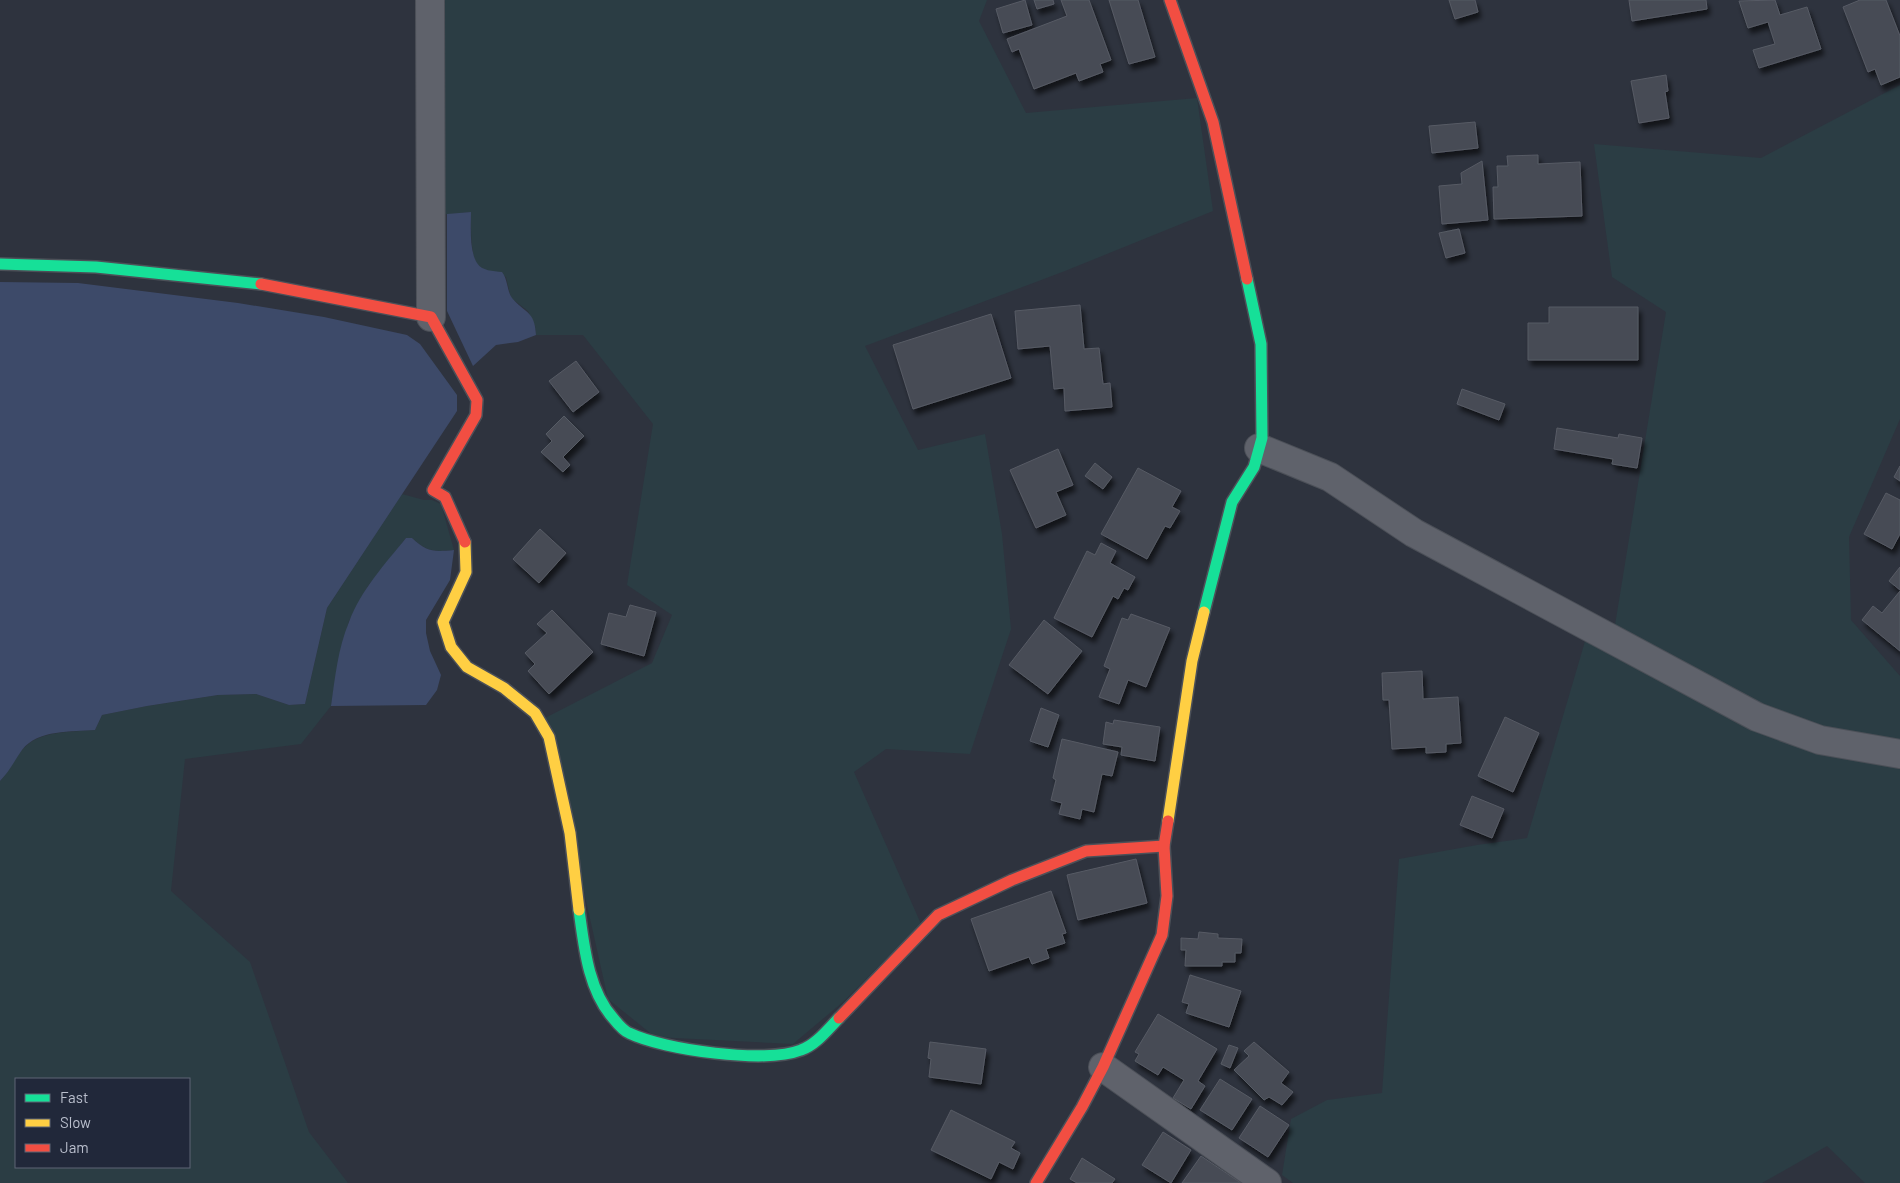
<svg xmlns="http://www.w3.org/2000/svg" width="1900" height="1183" font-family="Barlow,sans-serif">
	<defs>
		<filter id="shadow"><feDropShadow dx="3" dy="5.5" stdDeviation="2.5" flood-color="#0009"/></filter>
	</defs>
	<rect width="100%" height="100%" fill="#2e333e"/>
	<g fill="#2b3d44" fill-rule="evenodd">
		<path d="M440 0H987L979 21 1026 113 1197 98 1213 211 1065 271 865 346 918 450 985 434 1002 534 1011 629 970 754 886 749 854 772 921 924 843 1002 793 1044 655 1037 608 999 545 718 652 663 672 615 627 585 653 424 583 335H536L535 326 528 311 511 298 506 277C497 274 483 271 477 264 470 253 471 225 471 212L441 215Z"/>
		<path d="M1900 85V419L1849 537 1851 620 1900 676V744L1808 729 1713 683 1615 625 1666 312 1612 277 1594 144 1761 158Z"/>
		<path d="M402 494 424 500H432L441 504 454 550C434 552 427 552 412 538H406L368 586 349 621 338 664 331 706 301 744 185 759 171 891 250 962 309 1132 348 1183H0V781C9 772 14 759 23 749 40 730 72 732 95 730L102 715 147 706 218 695 256 694 289 705 305 704 327 608ZM16 1079H189V1167H16Z"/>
		<path d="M1586 638 1900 763V1183H1865L1827 1146 1762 1183H1293L1282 1175 1291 1119 1327 1100 1382 1093 1399 859 1477 845 1527 838Z"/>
	</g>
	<g fill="#3d4a69">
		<path d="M471 212C471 227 469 250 477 263 482 271 493 271 502 272 508 280 507 291 512 298 524 313 535 310 536 335L518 342 496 345 473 366 447 311V214Z"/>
		<path d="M0 282 78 283 238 303 324 317 407 335 420 344 457 395V411L327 608 305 704 289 705 256 694 218 695 147 706 102 715 95 730C72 732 38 729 22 750 15 760 9 772 0 781Z"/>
		<path d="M406 538H412C427 552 433 552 454 550L450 580 426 620V633L430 651 441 675 437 690 426 705 331 706C335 678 338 648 349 622 361 590 385 564 406 538Z"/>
	</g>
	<g fill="#474b54" stroke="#575b65" filter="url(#shadow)">
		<path d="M1025 0 1032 25 1003 33 996 9Z"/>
		<path d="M1034 0H1053L1054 4 1037 9Z"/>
		<path d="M1061 0H1089L1111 60 1100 64 1103 72 1079 81 1076 73 1034 89 1019 49 1012 52 1007 39 1067 16Z"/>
		<path d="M1109 0H1138L1155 57 1129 64Z"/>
		<path d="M1449 0H1475L1478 12 1455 19Z"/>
		<path d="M1629 0H1706L1707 9 1632 21Z"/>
		<path d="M1775 0 1780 15 1807 7 1821 49 1759 68 1753 50 1775 44 1768 22 1748 28 1739 1Z"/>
		<path d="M1860 0H1886L1900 36V77L1881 85 1875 69 1868 72 1843 7Z"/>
		<path d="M1666 75 1668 91 1665 92 1669 118 1639 123 1631 81Z"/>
		<path d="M1475 122 1478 148 1432 153 1429 126Z"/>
		<path d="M1538 155V164L1580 162 1582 216 1494 219 1493 187H1498L1497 166H1508L1507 156Z"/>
		<path d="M1482 161 1488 220 1442 224 1439 186 1462 184 1461 173Z"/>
		<path d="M1459 229 1465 253 1446 258 1439 233Z"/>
		<path d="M1080 305 1084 349 1099 348 1103 384 1110 383 1112 407 1065 411 1064 388 1054 389 1050 346 1018 349 1015 311Z"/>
		<path d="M1549 307H1638V360H1528V323H1549Z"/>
		<path d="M991 314 1011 378 913 409 893 345Z"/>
		<path d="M576 361 599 392 573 412 549 381Z"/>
		<path d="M1462 389 1505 404 1499 420 1457 404Z"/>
		<path d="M564 416 584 436 563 457 570 465 563 472 541 452 552 441 546 434Z"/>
		<path d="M1557 428 1618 438 1619 434 1642 438 1637 468 1612 464 1613 459 1554 449Z"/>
		<path d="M1058 449 1073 485 1056 492 1066 515 1036 528 1010 470Z"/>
		<path d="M1095 463 1112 477 1103 489 1085 476Z"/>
		<path d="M1900 466V481L1894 477Z"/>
		<path d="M1138 468 1181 491 1172 507 1180 511 1170 528 1165 526 1147 559 1101 534Z"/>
		<path d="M1886 493 1900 500V534L1892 549 1864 534Z"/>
		<path d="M540 529 566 553 539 583 513 559Z"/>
		<path d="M1101 543 1116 551 1110 563 1135 577 1128 590 1124 588 1118 599 1113 596 1092 637 1054 618 1087 551 1095 555Z"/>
		<path d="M1900 567V590L1889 581Z"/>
		<path d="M1900 591V651L1862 620 1873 606 1882 613Z"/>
		<path d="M630 605 656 612 644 656 601 644 609 613 626 617Z"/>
		<path d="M552 610 593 652 549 694 528 671 535 664 525 653 547 633 537 624Z"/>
		<path d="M1131 614 1170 628 1146 687 1128 680 1119 704 1099 697 1110 669 1104 666 1122 618 1128 620Z"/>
		<path d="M1044 620 1082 651 1048 694 1009 665Z"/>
		<path d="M1422 671 1423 699 1458 697 1461 743 1446 744V752L1426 753V747L1392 749 1389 700H1383L1382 673Z"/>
		<path d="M1041 708 1059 715 1048 747 1030 741Z"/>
		<path d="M1505 717 1539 733 1513 792 1478 776Z"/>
		<path d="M1114 720 1160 727 1155 761 1121 755 1122 747 1103 744 1106 722 1113 724Z"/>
		<path d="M1062 739 1118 752 1112 776 1102 774 1094 812 1082 809 1080 819 1059 814 1062 803 1051 800 1056 780 1053 778Z"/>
		<path d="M1472 796 1504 809 1492 838 1460 825Z"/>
		<path d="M1136 859 1147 903 1078 920 1067 875Z"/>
		<path d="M1051 891 1066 933 1062 934 1065 943 1046 949 1049 958 1032 964 1029 957 989 971 971 919Z"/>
		<path d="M1199 932 1218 934V938L1242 939 1241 953H1235V962H1222V966H1185L1186 950H1181V938L1198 939Z"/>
		<path d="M1190 975 1241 991 1229 1027 1186 1013 1189 1004 1182 1002Z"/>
		<path d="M1158 1014 1217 1049 1198 1081 1205 1086 1191 1109 1173 1098 1184 1080 1163 1067 1158 1075 1135 1061 1139 1054 1135 1052Z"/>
		<path d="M930 1042 986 1049 981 1084 929 1077 931 1059 928 1058Z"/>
		<path d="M1254 1042 1289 1072 1281 1083 1293 1092 1282 1105 1269 1097 1264 1100 1234 1070 1249 1056 1244 1051Z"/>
		<path d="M1229 1045 1238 1048 1230 1068 1221 1064Z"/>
		<path d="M1220 1079 1252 1099 1232 1130 1200 1110Z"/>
		<path d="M1260 1106 1289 1125 1268 1157 1239 1138Z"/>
		<path d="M951 1110 1015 1142 1011 1148 1020 1153 1013 1169 999 1162 991 1179 931 1150Z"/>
		<path d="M1163 1132 1191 1150 1171 1183 1142 1165Z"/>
		<path d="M1201 1156 1241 1183H1182Z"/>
		<path d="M1082 1158 1115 1179 1112 1183H1077L1070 1179Z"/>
	</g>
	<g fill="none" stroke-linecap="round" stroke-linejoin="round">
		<g stroke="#4c5058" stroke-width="30">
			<g id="street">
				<path d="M430 0 431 317"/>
				<path d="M1259 448 1330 477 1414 533 1757 717 1820 740 1900 754"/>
				<path d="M1103 1067 1267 1183"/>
			</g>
		</g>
		<g stroke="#4c5058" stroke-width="14">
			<g id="fast">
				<path d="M0 264 96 267 261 284"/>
				<path d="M1204 612 1232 502 1254 467 1262 438 1261 344 1247 279"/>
				<path d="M579 910C584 946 588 990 613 1018 617 1023 624 1031 629 1033 664 1050 766 1064 801 1050 816 1045 828 1029 839 1018"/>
			</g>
		</g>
		<g stroke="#4c5058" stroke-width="14">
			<g id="slow">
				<path d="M465 542 466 572 443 622 451 647 467 667 504 688 535 713 549 737 570 833 579 910"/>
				<path d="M1168 821 1192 661 1204 612"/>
			</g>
		</g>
		<g stroke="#4c5058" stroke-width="14">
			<g id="jam">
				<path d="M1170 0 1213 122 1247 279"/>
				<path d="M261 284 431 317 477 400 476 415 433 490 445 497 465 542"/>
				<path d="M839 1018 938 915 1012 880 1086 851 1164 846"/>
				<path d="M1036 1183 1082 1107 1103 1067 1162 935 1167 896 1164 846 1168 821"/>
			</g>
		</g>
		<use href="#street" stroke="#5f626b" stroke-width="28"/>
		<use href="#fast" stroke="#16e098" stroke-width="11"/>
		<use href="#slow" stroke="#ffcf43" stroke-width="11"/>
		<use href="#jam" stroke="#f24e42" stroke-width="11"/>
	</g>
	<rect x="15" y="1078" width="175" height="90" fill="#21283a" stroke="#5e6475"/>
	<rect x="25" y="1094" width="25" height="8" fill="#16e098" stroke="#5e6475"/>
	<text x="60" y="1103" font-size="15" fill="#babfcd">Fast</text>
	<rect x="25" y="1119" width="25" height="8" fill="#ffcf43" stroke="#5e6475"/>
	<text x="60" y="1128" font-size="15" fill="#babfcd">Slow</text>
	<rect x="25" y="1144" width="25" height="8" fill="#f24e42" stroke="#5e6475"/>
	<text x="60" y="1153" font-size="15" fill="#babfcd">Jam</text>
</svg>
